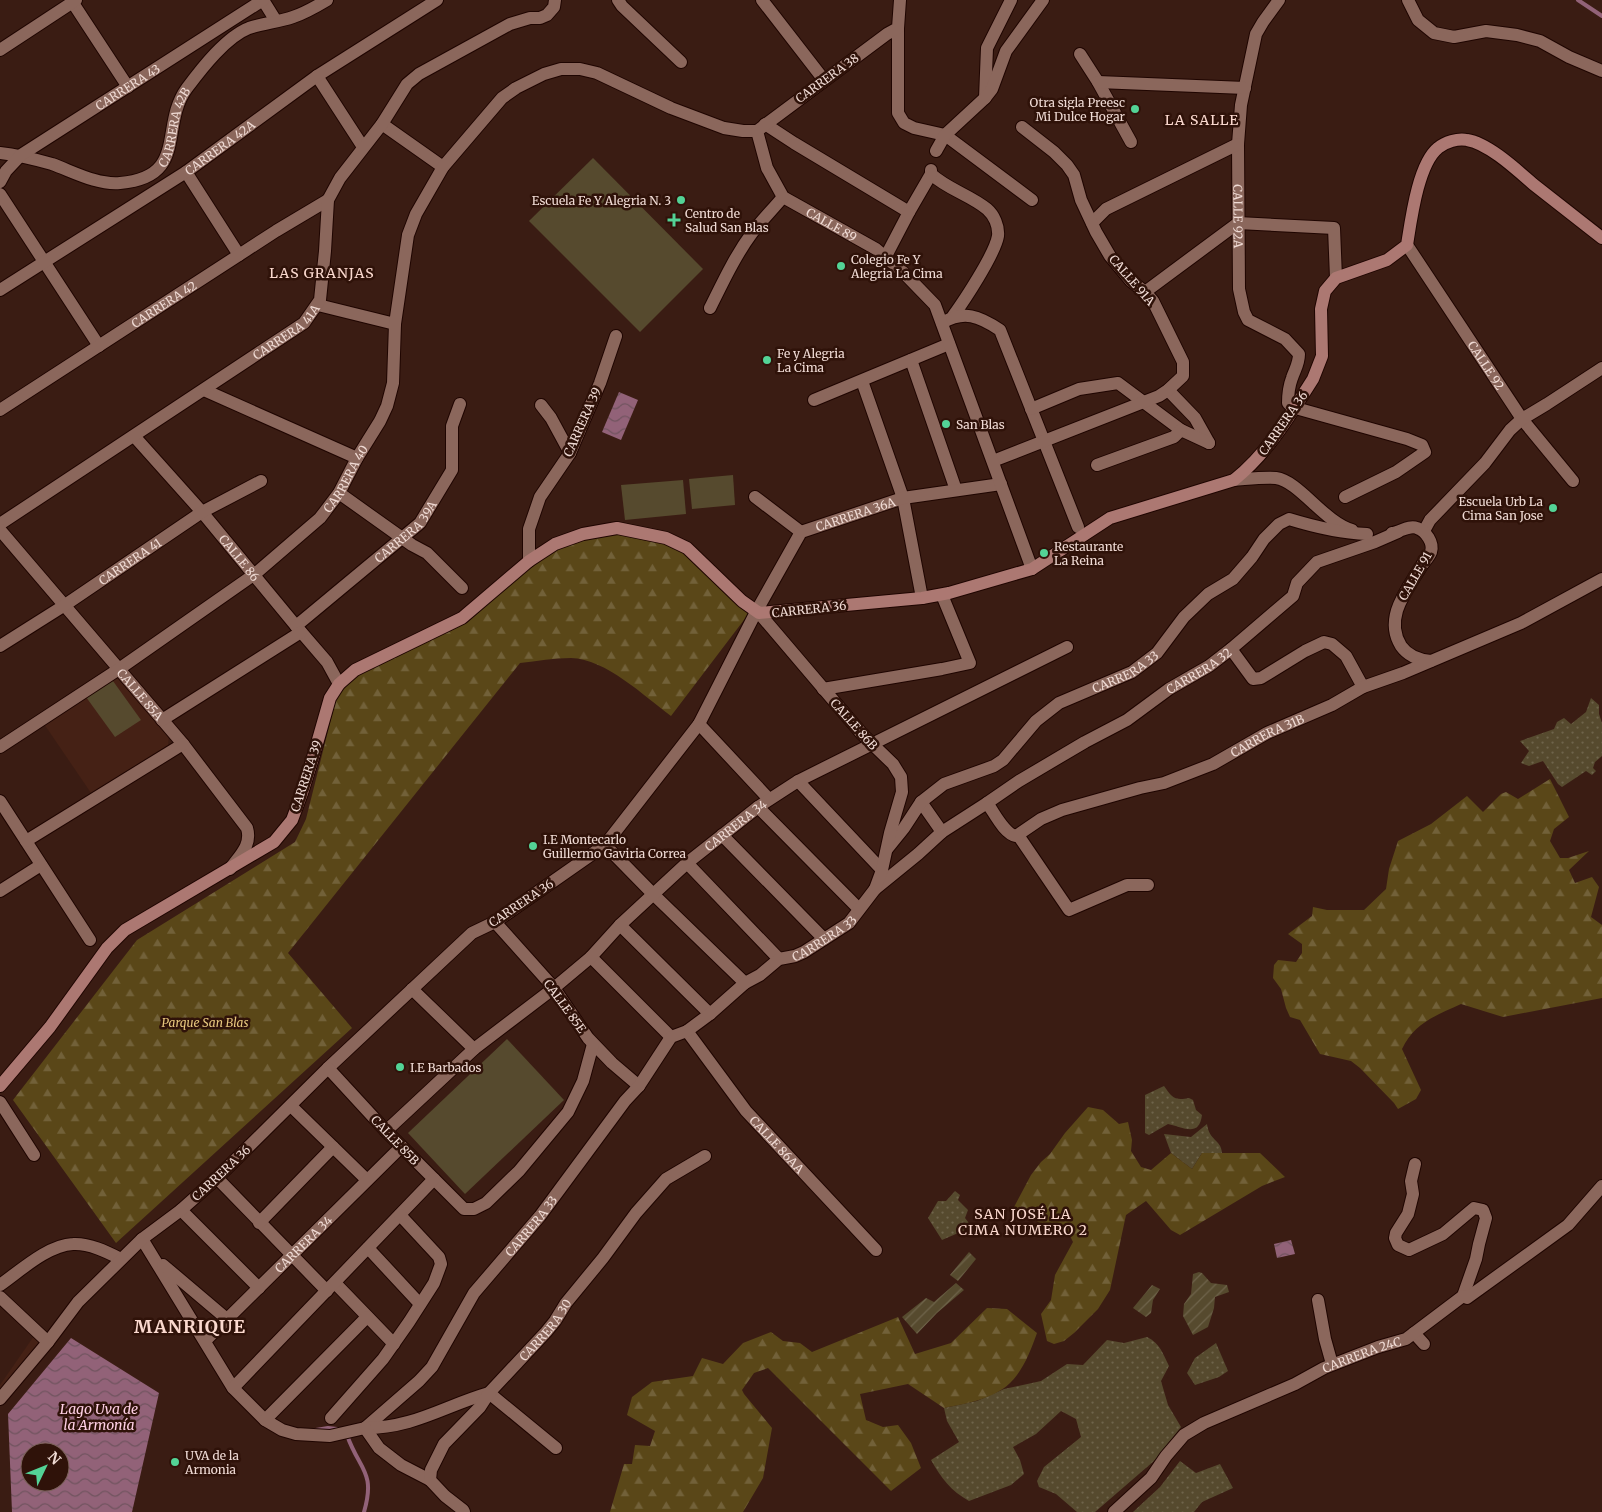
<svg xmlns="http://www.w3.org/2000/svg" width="1602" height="1512" font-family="Merriweather,serif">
	<defs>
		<pattern id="grass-dots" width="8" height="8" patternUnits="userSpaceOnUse" patternTransform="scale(1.25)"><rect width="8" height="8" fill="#564a2e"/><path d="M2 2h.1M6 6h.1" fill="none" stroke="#6f644b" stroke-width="1.8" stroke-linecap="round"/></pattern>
		<pattern id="forest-firs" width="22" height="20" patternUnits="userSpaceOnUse" patternTransform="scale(1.25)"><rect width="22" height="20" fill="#5a4718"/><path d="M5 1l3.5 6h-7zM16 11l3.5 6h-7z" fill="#726139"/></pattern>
		<pattern id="garden-furrows" width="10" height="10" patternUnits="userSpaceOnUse" patternTransform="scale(1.25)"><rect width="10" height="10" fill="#564a2e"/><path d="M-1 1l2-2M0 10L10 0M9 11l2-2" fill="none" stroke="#6f644b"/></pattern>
		<pattern id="water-waves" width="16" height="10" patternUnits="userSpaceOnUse" patternTransform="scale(1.25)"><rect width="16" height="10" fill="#926278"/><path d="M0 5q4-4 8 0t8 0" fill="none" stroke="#71545f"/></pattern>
	</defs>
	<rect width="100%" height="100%" fill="#3a1c13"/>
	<g fill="#452115">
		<path d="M118 675 169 735 168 745 91 793 42 721Z"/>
		<path d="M34 1336 40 1342 0 1391V1385Z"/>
	</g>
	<g fill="url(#grass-dots)">
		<path d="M1591 698 1599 705V714L1602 723V756L1595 762 1593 768 1596 771 1592 775 1586 771 1562 787 1558 784 1543 761 1529 766 1521 763 1529 751 1520 741 1554 729 1557 722 1564 718 1571 724 1586 712Z"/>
		<path d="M1164 1086C1172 1097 1174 1101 1189 1098L1193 1100 1196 1110 1202 1115C1199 1138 1183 1127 1168 1124L1149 1135 1145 1133V1095Z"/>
		<path d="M1207 1124C1209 1141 1221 1139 1222 1153H1202L1192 1169 1171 1153 1164 1134 1191 1137Z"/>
		<path d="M955 1191 960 1195 958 1200 968 1210 965 1218 972 1227 942 1240 928 1218 938 1201H946Z"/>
		<path d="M1147 1337C1160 1343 1163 1354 1169 1366L1161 1381 1168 1405 1181 1427 1154 1461 1095 1512H1077L1056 1494 1039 1487 1037 1481 1044 1467 1081 1437 1076 1419 1061 1411 1036 1434 1013 1447 1020 1460 1024 1474 1011 1485 969 1501C951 1491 941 1478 931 1460L959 1442 947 1421 944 1408 977 1401 1004 1389 1041 1381 1067 1364 1083 1365 1107 1340 1124 1343Z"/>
		<path d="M1216 1343 1228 1371 1219 1377 1195 1385 1187 1373 1195 1358Z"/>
		<path d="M1180 1461 1196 1473 1220 1464 1233 1488 1202 1502 1194 1512H1133L1160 1487Z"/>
	</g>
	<g fill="url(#forest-firs)">
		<path d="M617 532 642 536 685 550 750 612 671 716C644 696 606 659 571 658 554 658 537 661 520 663L288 953 352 1028 116 1243 13 1100 137 940 295 842 306 819 336 699 343 688 358 674 467 623 531 566 556 548 584 537Z"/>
		<path d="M1550 779 1569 817 1554 829 1550 841 1560 858H1568L1589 851 1569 870 1575 883 1592 877 1599 887 1591 917 1602 925V998L1503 1017 1461 1004C1437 1015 1414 1023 1402 1049L1421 1090 1416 1099 1398 1109 1394 1103 1360 1068 1351 1061 1320 1054 1300 1020 1290 1017 1286 1008 1281 989 1273 978 1274 965 1278 960 1296 962 1302 953V944L1288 934 1312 916 1313 907 1327 910H1364L1386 889 1389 869 1398 841 1431 824 1467 796 1483 812 1501 794 1506 792 1518 799Z"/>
		<path d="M1088 1107 1103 1110 1119 1124 1128 1122 1132 1140 1131 1151 1141 1167 1151 1170 1171 1153 1192 1169 1202 1153H1260L1285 1177 1262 1186 1180 1235 1171 1230 1146 1201 1126 1215 1110 1290 1098 1309 1074 1333 1064 1341 1054 1344 1047 1341 1041 1314 1051 1300 1055 1275 1073 1242 1069 1234 1059 1227 1048 1233 1046 1226 1013 1209 1031 1175 1041 1162 1050 1154 1065 1133Z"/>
		<path d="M987 1308 1007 1309 1037 1333C1032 1347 1026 1363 1017 1375 1001 1398 969 1403 944 1408L908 1384 860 1394 866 1420 883 1427 898 1425 911 1443 921 1468 891 1491 768 1368 754 1373 742 1390 744 1394 772 1428 763 1478 743 1512H610L624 1464H632L635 1445 650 1446 655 1431 627 1415 632 1397 652 1382 693 1376 702 1358 723 1364 743 1343 771 1332 783 1341 800 1343 812 1352 898 1317 915 1354 951 1343Z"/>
	</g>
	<g fill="url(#garden-furrows)">
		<path d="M969 1252 976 1259 958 1281 950 1275Z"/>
		<path d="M1199 1272 1202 1273 1211 1283 1227 1285 1229 1292 1215 1297 1214 1308 1208 1327 1193 1335 1183 1316 1184 1304 1191 1294 1193 1274Z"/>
		<path d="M956 1283 964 1290 937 1313 917 1334 902 1317 926 1298 934 1302Z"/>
		<path d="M1152 1285 1160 1289 1153 1300 1151 1313 1146 1317 1133 1308Z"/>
	</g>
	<g fill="#564a2e">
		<path d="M593 158 703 269 640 332 529 221Z"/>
		<path d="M733 475 735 505 692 509 689 479Z"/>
		<path d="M683 480 686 514 625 520 621 485Z"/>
		<path d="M113 681 141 720 115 737 86 697Z"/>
		<path d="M507 1039 564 1100 465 1194 408 1133Z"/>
	</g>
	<g fill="url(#water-waves)" fill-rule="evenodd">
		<path d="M619 392 638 400 621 440 602 432Z"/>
		<path d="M1291 1240 1295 1254 1277 1258 1274 1244Z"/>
		<path d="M71 1338 159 1393 132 1512H12L8 1414ZM30 1452H60V1482H30Z"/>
	</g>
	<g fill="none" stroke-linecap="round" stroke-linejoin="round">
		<g stroke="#926278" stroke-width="4">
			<path d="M1578 0 1602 16"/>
			<path d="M316 1430 328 1428 337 1429"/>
			<path d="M347 1435C359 1470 376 1471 364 1512"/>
		</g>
		<g stroke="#1f0501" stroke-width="14">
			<g id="minor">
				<path d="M71 0 128 87"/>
				<path d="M263 0 276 21"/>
				<path d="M618 0 622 6 681 62"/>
				<path d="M762 0 824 80"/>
				<path id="s1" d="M1279 0 1263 22 1256 34 1241 105 1238 144 1239 289 1244 312 1248 320 1285 339 1299 354C1299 364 1295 369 1292 378 1289 386 1288 395 1288 403L1292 407 1407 439 1422 445 1425 452 1396 472 1345 497"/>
				<path d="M1408 0 1418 20 1434 33 1454 37 1486 31 1517 35 1540 41 1569 57 1602 71"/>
				<path d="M898 28V113L904 123 914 128 945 135 1032 200"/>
				<path d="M0 50 76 0"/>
				<path d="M1080 54 1098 82 1131 142"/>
				<path d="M317 76 363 147"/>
				<path d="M1098 82 1245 88"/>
				<path d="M985 98 987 48 1011 0"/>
				<path d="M382 124 443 167"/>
				<path d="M765 124 794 143 909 212"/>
				<path d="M936 151 945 135 985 98 992 89 1006 51 1043 0"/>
				<path id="s2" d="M0 153C18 155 34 159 52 164 74 172 97 185 120 183 189 177 159 126 187 88 202 68 226 37 249 28 264 23 279 22 293 17 305 13 317 6 327 0"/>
				<path d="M931 170V174C947 189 970 195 987 209 994 215 999 226 998 236 995 254 964 301 953 316"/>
				<path d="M186 172 239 255"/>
				<path id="s3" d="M0 182 6 171 21 155 263 0"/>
				<path d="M0 194 99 346"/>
				<path d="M1092 223 1106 209 1238 144"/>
				<path id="s4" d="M1407 245 1522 419 1573 481"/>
				<path d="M886 256 909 212 931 174"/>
				<path id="s5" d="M0 290 186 172 317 76 437 0"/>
				<path d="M1145 292 1238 223 1334 228 1336 278"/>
				<path d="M318 305 395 324"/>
				<path d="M710 308C723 282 735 256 752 233 762 220 773 209 783 197"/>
				<path d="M942 323C964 310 979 316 1000 330L1078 527"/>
				<path d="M911 360 956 490"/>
				<path d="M862 381 903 498 922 598"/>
				<path d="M204 390 357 458"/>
				<path d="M1168 390 1195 418 1209 443"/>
				<path d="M814 400 949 344"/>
				<path d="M541 405 551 418 570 453"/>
				<path d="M1031 409 1079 389 1118 383 1181 430 1209 443"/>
				<path id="s6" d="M0 410 276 231 328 200"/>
				<path id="s7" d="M134 436 202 512 296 626 327 662 339 684"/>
				<path d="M993 461 1159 396 1168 390 1183 376V362L1153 301 1145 292 1131 281 1110 256 1096 232 1081 200 1074 175 1067 165 1054 152 1022 127"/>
				<path d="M1097 465 1174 437 1181 430"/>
				<path d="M1234 480C1248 479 1263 477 1276 478 1299 481 1324 522 1352 530"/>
				<path d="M339 493 412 545 427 553 462 588"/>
				<path d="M755 497 801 532"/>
				<path id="s8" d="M0 524 304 323 320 300 325 251 328 200 340 178 382 124 407 84 419 74 510 24 530 18H540L547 15 554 7 555 0"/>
				<path id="s9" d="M0 530 183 744 247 828C252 845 240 855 230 869"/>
				<path d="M1424 531 1430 520 1485 463 1510 430 1522 419 1547 404 1602 368"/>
				<path d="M1392 533C1400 532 1409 525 1417 528 1426 531 1434 543 1431 552 1429 557 1425 561 1422 565 1408 589 1383 617 1401 646 1408 656 1419 660 1431 661"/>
				<path d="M529 561V529L540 497 570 453 600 383 616 336"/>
				<path id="s10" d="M756 612 801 532 903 498 1001 484"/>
				<path id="s11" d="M296 626 420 523 452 470V426L460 404"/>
				<path id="s12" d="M0 646 65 605 202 512 261 481"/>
				<path d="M1231 649 1253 679 1261 678 1305 651 1324 642 1332 644 1346 656 1363 687"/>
				<path d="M823 689 942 669 970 663 942 595"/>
				<path d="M162 720 301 632"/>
				<path d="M699 724 769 799"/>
				<path id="s13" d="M0 747 119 669 255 574 320 518 339 493 357 458 380 421 387 406 393 383 395 324 408 235 416 214 443 167 502 98 516 88 544 74 561 69H580L597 73 671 108 724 128 743 131H757"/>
				<path d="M798 781 882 870"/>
				<path d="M0 801 90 940"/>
				<path d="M921 802 942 832"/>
				<path id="s14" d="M987 803 1019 781 1085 742 1127 720 1169 689 1209 666 1231 649 1293 596 1297 583 1317 562 1375 542 1398 532"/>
				<path d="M758 807 859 909"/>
				<path d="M722 835 824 939"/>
				<path d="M1018 835 1069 910 1127 885H1148"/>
				<path d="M26 841 183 744"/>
				<path d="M605 845 653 894 745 983"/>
				<path id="s15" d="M887 849 904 828 921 802 944 784 994 766 1003 760 1036 721 1059 703 1132 672 1157 653 1184 617 1208 594 1233 579 1252 557 1264 539 1279 524 1289 519C1315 527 1339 533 1367 534"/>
				<path d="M687 863 779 959"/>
				<path id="s16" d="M875 889 918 854 942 832 987 803C994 812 1004 834 1016 836L1041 819 1062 810 1140 788 1164 783 1213 764 1267 733 1332 705 1363 687 1403 673 1521 623 1602 579"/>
				<path d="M0 891 41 865"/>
				<path d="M620 925 710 1014"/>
				<path d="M591 957 671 1037"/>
				<path d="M412 989 474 1049"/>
				<path id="s17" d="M687 1031 746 1111 876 1250"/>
				<path d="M328 1068 472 933 495 922"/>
				<path id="s18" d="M639 1086 612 1063 588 1038 554 988 591 957 620 925 687 863 758 807 798 781 1067 647"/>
				<path d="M0 1102 34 1155"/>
				<path d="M291 1106 367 1180"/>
				<path d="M386 1131 464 1209H474L486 1203 519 1171 568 1112 583 1081 593 1044"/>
				<path d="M1415 1164 1411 1181 1413 1194 1408 1214 1396 1233 1395 1238 1398 1245 1409 1250 1443 1234 1474 1208 1483 1210 1486 1218 1479 1244 1476 1259 1463 1296"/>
				<path d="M217 1178 327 1291"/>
				<path d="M181 1210 259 1288"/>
				<path d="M259 1223 333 1147"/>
				<path id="s19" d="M142 1239 233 1388 265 1420 282 1430 296 1434 330 1436 365 1428 419 1381 432 1367 474 1293 540 1216 625 1101 639 1086 671 1037 687 1031 710 1014 745 983 760 975 779 959 795 956 804 952 849 923 875 889 882 870 890 833 902 792 901 777 893 764 862 734 759 613"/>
				<path d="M368 1248 420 1304"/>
				<path d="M163 1265 228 1320"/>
				<path d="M335 1283 394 1344"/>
				<path d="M0 1285C20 1271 48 1245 73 1244 89 1243 107 1252 121 1259"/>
				<path d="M0 1297 48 1342"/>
				<path d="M1318 1300 1325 1339 1332 1364"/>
				<path d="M1414 1333 1424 1344"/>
				<path id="s20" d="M205 1341 401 1147"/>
				<path d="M233 1388 434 1179"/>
				<path d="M331 1418 383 1359 409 1322 434 1283 441 1264 439 1257 400 1215"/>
				<path d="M265 1420 367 1317"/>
				<path d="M365 1428C414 1428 444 1406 489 1393L556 1448"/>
				<path d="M365 1428 379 1448 401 1465 430 1480"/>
				<path id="s21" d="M464 1512 463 1510 445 1496 430 1480 431 1470 444 1444 480 1407 489 1393 546 1332 555 1321 566 1303 603 1258 636 1213 666 1179 705 1156"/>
				<path id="s22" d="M1114 1512 1151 1478 1166 1456 1184 1435 1204 1423 1295 1384 1324 1368 1378 1347 1406 1339 1463 1296 1467 1298 1568 1225 1602 1186"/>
			</g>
		</g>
		<g stroke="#1f0501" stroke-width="14">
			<g id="tertiary">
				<path id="s23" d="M900 0 898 28 887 34 757 131 767 168 783 197 876 249 903 272 935 305 1032 569"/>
				<path d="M0 1399 48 1342 78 1302 142 1239 181 1210 217 1178 328 1068 386 1131 474 1049 554 988 495 922 605 845 699 724 756 612"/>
			</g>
		</g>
		<g stroke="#1f0501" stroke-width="14">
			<path id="secondary" d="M0 1086 50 1027 107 948 125 930 274 842 292 820 302 793 312 761 330 698 339 684 355 670 462 618 529 561 555 544 583 534 617 528 666 538 687 548 742 601 759 613 922 598 949 593 1032 569 1110 518 1234 480C1268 453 1290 415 1313 379L1322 356 1321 309 1325 291 1336 278 1387 260 1407 245C1411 220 1418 164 1438 148 1445 142 1458 138 1467 140 1488 143 1517 170 1533 184 1556 202 1579 220 1602 238"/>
		</g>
		<use href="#minor" stroke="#8b675c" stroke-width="12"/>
		<use href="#tertiary" stroke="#8b675c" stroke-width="12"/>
		<use href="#secondary" stroke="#ac7872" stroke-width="12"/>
	</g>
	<g fill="#53d396" stroke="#2f1209" stroke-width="2">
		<circle cx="1135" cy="109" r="5"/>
		<circle cx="681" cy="200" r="5"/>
		<path d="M671.5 212.5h5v5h5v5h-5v5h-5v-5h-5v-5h5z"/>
		<circle cx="841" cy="266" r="5"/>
		<circle cx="767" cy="360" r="5"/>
		<circle cx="946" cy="424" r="5"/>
		<circle cx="1553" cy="508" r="5"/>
		<circle cx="1044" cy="553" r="5"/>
		<circle cx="533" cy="846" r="5"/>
		<circle cx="400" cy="1067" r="5"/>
		<circle cx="175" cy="1462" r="5"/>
	</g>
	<g text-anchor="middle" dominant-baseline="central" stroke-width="5" stroke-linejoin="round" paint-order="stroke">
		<g font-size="12" fill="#f0dbd5" stroke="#2f1209">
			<text transform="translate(827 78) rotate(-36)">CARRERA 38</text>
			<text stroke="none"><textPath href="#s3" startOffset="161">CARRERA 43</textPath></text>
			<text stroke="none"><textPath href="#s2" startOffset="211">CARRERA 42B</textPath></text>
			<text stroke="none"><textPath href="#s5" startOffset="262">CARRERA 42A</textPath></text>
			<text stroke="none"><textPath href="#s1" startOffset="225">CALLE 92A</textPath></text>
			<text stroke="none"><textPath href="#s23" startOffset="330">CALLE 89</textPath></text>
			<text transform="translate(1132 280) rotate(49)">CALLE 91A</text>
			<text stroke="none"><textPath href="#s6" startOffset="195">CARRERA 42</textPath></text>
			<text stroke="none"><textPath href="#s8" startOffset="345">CARRERA 41A</textPath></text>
			<text stroke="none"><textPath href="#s4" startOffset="144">CALLE 92</textPath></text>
			<text transform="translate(582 422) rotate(-66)">CARRERA 39</text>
			<text transform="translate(1283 423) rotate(-55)">CARRERA 36</text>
			<text stroke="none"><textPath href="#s13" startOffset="441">CARRERA 40</textPath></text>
			<text stroke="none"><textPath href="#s10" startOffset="149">CARRERA 36A</textPath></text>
			<text stroke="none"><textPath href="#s11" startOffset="145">CARRERA 39A</textPath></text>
			<text stroke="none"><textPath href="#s7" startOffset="161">CALLE 86</textPath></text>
			<text stroke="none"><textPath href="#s12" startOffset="155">CARRERA 41</textPath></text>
			<text transform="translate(1415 576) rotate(-60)">CALLE 91</text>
			<text transform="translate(809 609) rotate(-6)">CARRERA 36</text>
			<text stroke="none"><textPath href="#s15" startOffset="305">CARRERA 33</textPath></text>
			<text stroke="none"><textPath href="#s14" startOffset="250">CARRERA 32</textPath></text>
			<text stroke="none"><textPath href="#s9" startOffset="216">CALLE 85A</textPath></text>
			<text transform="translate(854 724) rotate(48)">CALLE 86B</text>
			<text stroke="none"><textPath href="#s16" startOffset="459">CARRERA 31B</textPath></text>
			<text transform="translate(306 776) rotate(-72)">CARRERA 39</text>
			<text stroke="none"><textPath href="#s18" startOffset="375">CARRERA 34</textPath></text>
			<text transform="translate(521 903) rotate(-34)">CARRERA 36</text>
			<text stroke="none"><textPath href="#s19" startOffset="1008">CARRERA 33</textPath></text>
			<text transform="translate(565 1006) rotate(54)">CALLE 85E</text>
			<text transform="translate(395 1140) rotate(46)">CALLE 85B</text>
			<text stroke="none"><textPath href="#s17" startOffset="145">CALLE 86AA</textPath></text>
			<text transform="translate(221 1173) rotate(-43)">CARRERA 36</text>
			<text stroke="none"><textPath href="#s19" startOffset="588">CARRERA 33</textPath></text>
			<text stroke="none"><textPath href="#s20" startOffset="138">CARRERA 34</textPath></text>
			<text stroke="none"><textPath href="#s21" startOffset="239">CARRERA 30</textPath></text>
			<text stroke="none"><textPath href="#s22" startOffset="300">CARRERA 24C</textPath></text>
		</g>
		<g font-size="12" fill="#f0dbd5" stroke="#2f1209" text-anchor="start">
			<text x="1125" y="102" text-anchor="end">Otra sigla Preesc<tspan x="1125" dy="14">Mi Dulce Hogar</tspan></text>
			<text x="671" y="200" text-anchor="end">Escuela Fe Y Alegria N. 3</text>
			<text x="685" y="213">Centro de<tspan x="685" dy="14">Salud San Blas</tspan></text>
			<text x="851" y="259">Colegio Fe Y<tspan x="851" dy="14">Alegria La Cima</tspan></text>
			<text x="777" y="353">Fe y Alegria<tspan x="777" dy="14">La Cima</tspan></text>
			<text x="956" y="424">San Blas</text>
			<text x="1543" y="501" text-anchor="end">Escuela Urb La<tspan x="1543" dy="14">Cima San Jose</tspan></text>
			<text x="1054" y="546">Restaurante<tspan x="1054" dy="14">La Reina</tspan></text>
			<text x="543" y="839">I.E Montecarlo<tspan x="543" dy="14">Guillermo Gaviria Correa</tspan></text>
			<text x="410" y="1067">I.E Barbados</text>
			<text x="185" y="1455">UVA de la<tspan x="185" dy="14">Armonia</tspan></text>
		</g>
		<g font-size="12" font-style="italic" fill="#e8c87f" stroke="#2f1209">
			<text x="205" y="1022">Parque San Blas</text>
		</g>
		<g font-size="14" letter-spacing="1" fill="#fbd9cf" stroke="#2f1209">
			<text x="1202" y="120">LA SALLE</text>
			<text x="322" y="273">LAS GRANJAS</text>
			<text x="1023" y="1214">SAN JOSÉ LA<tspan x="1023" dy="16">CIMA NUMERO 2</tspan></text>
		</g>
		<g font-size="14" font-style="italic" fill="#ffd0e5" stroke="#2f1209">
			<text x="99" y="1409">Lago Uva de<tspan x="99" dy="16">la Armonía</tspan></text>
		</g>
		<g font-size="18" font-weight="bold" letter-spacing="1" fill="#fbd9cf" stroke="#2f1209">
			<text x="190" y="1326">MANRIQUE</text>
		</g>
	</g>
	<g transform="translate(45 1467) rotate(47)"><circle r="24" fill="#2f1209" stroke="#7c625b"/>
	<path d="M0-4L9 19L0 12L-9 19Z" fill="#53d396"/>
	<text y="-8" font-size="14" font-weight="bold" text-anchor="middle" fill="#f0dbd5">N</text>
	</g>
</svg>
